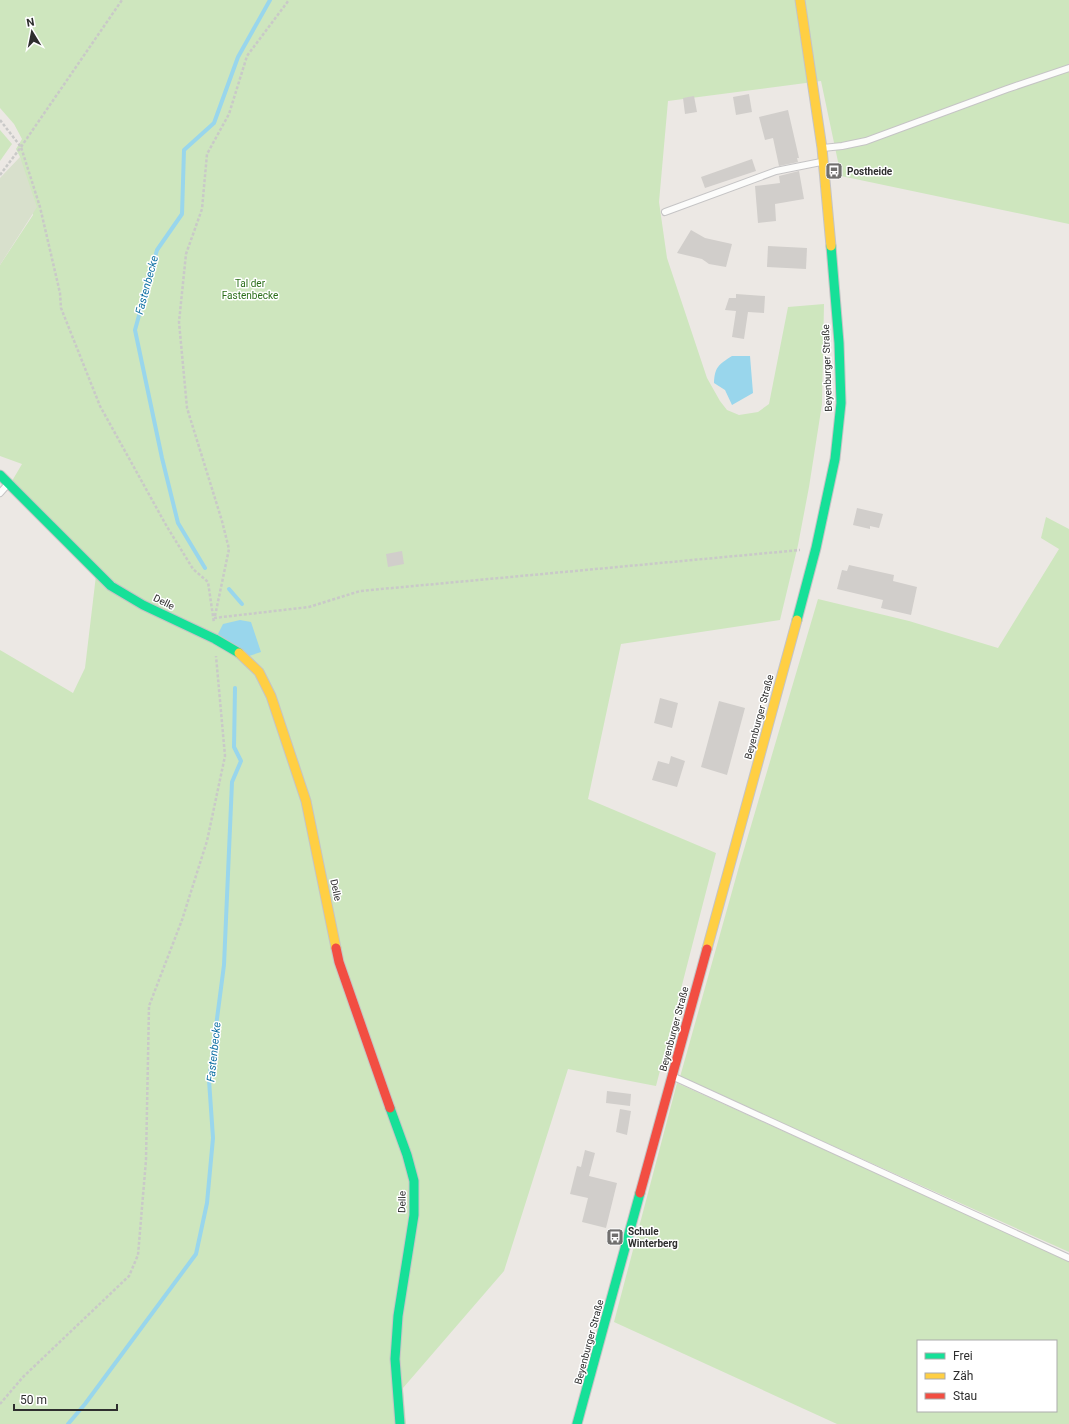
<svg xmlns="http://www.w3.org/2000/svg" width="1069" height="1424" font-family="Roboto,sans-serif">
	<rect width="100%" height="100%" fill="#ece8e4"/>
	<g fill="#cee6be" fill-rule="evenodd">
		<path d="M0 0H1069V224L841 176 821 81 668 101 659 202 667 258 707 378 720 401 727 410 739 415 758 412 769 404 788 307 824 304 822 404 809 487 798 545 780 620 621 644 588 799 716 853 656 1086 568 1069 504 1271 403 1388 406 1424H0V650L73 693 85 668 97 567 12 481 22 464 0 456V265L33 215 20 157 16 149 22 139 14 124 0 108Z"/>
		<path d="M0 130 12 144 0 161Z"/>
		<path d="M1046 517 1069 529V1252L680 1077 740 863 818 599 909 621 998 648 1059 549 1041 538Z"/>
		<path d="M677 1083 1069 1260V1424H837L614 1322ZM918 1341H1056V1411H918Z"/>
	</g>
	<path fill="#d8e0cc" d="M20 157 37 207 0 265V178Z"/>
	<g fill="#99d6ec">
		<path d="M732 356H750L753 393 732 405 725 390 714 383C715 367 718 365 732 356Z"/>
		<path d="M240 620 251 622 261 652 249 656 218 634 223 624Z"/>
	</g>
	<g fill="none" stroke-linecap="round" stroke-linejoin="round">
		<g stroke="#99d6ec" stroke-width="4">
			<path d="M205 568 178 523 162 458 135 330 157 250 182 214 184 150 214 123 238 57 270 0"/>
			<path d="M229 589 242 604"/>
			<path d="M68 1424 85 1404 196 1254 207 1203 213 1138 209 1080 224 965 232 782 241 761 234 747 235 688"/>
		</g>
	</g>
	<g fill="#d1cecb">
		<path d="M749 94 752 112 736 115 733 97Z"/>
		<path d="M694 96 697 112 685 114 683 98Z"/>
		<path d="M788 110 799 158H797L798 162 779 166 773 138 765 140 759 117Z"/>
		<path d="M752 159 756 171 705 188 701 177Z"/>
		<path d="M799 171 804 199 775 204 776 221 758 223 755 186 780 183 779 176Z"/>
		<path d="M691 230 705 238 732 244 726 267 709 264 702 259 677 253Z"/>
		<path d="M768 246 807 248 806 269 767 267Z"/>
		<path d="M736 294 765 296 764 313 748 312 744 339 732 337 736 311 725 310 729 298H736Z"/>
		<path d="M857 508 883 514 879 528 870 526V529L853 525Z"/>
		<path d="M402 551 404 564 388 567 386 554Z"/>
		<path d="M849 565 894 575 893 581 917 587 911 615 881 608 883 600 837 589 842 570 847 571Z"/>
		<path d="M660 698 678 703 672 728 654 723Z"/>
		<path d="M719 701 745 708 727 775 701 767Z"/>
		<path d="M671 756 685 761 677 787 652 780 658 761 669 764Z"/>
		<path d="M607 1091 631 1094 630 1106 606 1103Z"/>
		<path d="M620 1109 631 1111 627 1135 616 1132Z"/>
		<path d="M585 1150 595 1153 589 1176 617 1183 606 1228 582 1222 588 1198 570 1194 577 1166 581 1167Z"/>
	</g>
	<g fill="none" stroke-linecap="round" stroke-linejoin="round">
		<g stroke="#c5c4c5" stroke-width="8">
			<g id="lane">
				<path d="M823 148 842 146 866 141 1007 89 1069 68"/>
				<path d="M665 212 776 171 821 162"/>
				<path d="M0 493 8 484"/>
				<path d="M674 1077 1069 1258"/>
			</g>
		</g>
		<g stroke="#c5c4c5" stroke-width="11">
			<g id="fast">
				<path d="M0 475 111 586 143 605 215 639 239 653"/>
				<path d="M797 620 816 548 835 459 841 403 839 343 831 246"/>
				<path d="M390 1108 407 1155 414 1181V1215L398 1316 395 1359 400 1424"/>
				<path d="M577 1424 640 1193"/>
			</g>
		</g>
		<g stroke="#c5c4c5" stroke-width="11">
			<g id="slow">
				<path d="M800 0 822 148 831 246"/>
				<path d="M239 653 259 672 271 696 306 801 336 948"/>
				<path d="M707 949 797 620"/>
			</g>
		</g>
		<g stroke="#c5c4c5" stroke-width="11">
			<g id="jam">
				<path d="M336 948 339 962 390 1108"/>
				<path d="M640 1193 707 949"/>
			</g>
		</g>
		<g stroke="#c9c9c8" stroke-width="2.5" stroke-dasharray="3 2" stroke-linecap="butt">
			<path d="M0 120 21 147 40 207 60 293 61 308 100 406 166 525 193 569 208 582 214 623"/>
			<path d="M0 175 21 147 122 0"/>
			<path d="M215 616 229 549 222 521 187 408 179 322 186 254 202 209 207 154 229 114 247 56 289 0"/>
			<path d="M214 618 309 607 360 591 800 550"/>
			<path d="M0 1404 23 1377 129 1276 138 1255 146 1160 149 1006 182 920 207 841 225 756 216 656"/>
		</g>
		<use href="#lane" stroke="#fcfcfb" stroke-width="6"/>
		<use href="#fast" stroke="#16e098" stroke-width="9"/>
		<use href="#slow" stroke="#ffcf43" stroke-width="9"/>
		<use href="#jam" stroke="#f24e42" stroke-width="9"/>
	</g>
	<defs>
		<g id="bus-square" transform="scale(0.9)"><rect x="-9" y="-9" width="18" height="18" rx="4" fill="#706f6e" stroke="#fff"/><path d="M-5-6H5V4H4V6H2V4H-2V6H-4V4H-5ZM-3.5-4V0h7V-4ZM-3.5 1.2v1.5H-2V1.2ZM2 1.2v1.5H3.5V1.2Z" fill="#fff"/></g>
	</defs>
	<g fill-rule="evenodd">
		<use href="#bus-square" x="834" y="171"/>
		<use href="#bus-square" x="615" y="1237"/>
	</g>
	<g text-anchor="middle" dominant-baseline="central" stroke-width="3" stroke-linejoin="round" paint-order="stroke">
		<g font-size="10" font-weight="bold" fill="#2e2e2e" stroke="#fff" text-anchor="start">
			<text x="847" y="171">Postheide</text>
			<text x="628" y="1231">Schule<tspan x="628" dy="12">Winterberg</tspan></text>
		</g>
		<g font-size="10" fill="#2c6e1b" stroke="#fff">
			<text x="250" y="283">Tal der<tspan x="250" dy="12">Fastenbecke</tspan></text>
		</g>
		<g font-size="10" fill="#2e2e2e" stroke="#fff">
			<text transform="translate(827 368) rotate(-92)">Beyenburger Straße</text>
			<text transform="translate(164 602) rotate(26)">Delle</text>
			<text transform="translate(759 717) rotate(-75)">Beyenburger Straße</text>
			<text transform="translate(336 890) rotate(78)">Delle</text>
			<text transform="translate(674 1029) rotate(-75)">Beyenburger Straße</text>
			<text transform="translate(402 1202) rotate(-89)">Delle</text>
			<text transform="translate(589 1342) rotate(-75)">Beyenburger Straße</text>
		</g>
		<g font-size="11" font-style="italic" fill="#0d6fa3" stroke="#fff">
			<text transform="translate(147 285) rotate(-75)">Fastenbecke</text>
			<text transform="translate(214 1052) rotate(-84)">Fastenbecke</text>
		</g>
	</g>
	<rect x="917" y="1340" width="140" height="72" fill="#ffffff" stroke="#ababab"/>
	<rect x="925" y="1353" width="20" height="6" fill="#16e098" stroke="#ababab"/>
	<text x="953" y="1360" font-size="12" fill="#2e2e2e">Frei</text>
	<rect x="925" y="1373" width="20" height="6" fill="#ffcf43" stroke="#ababab"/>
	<text x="953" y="1380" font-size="12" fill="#2e2e2e">Zäh</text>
	<rect x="925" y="1393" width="20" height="6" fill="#f24e42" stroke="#ababab"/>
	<text x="953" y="1400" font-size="12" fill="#2e2e2e">Stau</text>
	<g transform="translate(32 32) rotate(350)" stroke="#ffffff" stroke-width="3" paint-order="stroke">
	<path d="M0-3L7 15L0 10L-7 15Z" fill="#2e2e2e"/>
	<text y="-6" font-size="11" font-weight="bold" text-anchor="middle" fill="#2e2e2e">N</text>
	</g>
	<path d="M14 1404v6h103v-6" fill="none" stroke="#2e2e2e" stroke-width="2"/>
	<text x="20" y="1404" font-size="12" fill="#2e2e2e" stroke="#ffffff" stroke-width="3" paint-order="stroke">50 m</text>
</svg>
